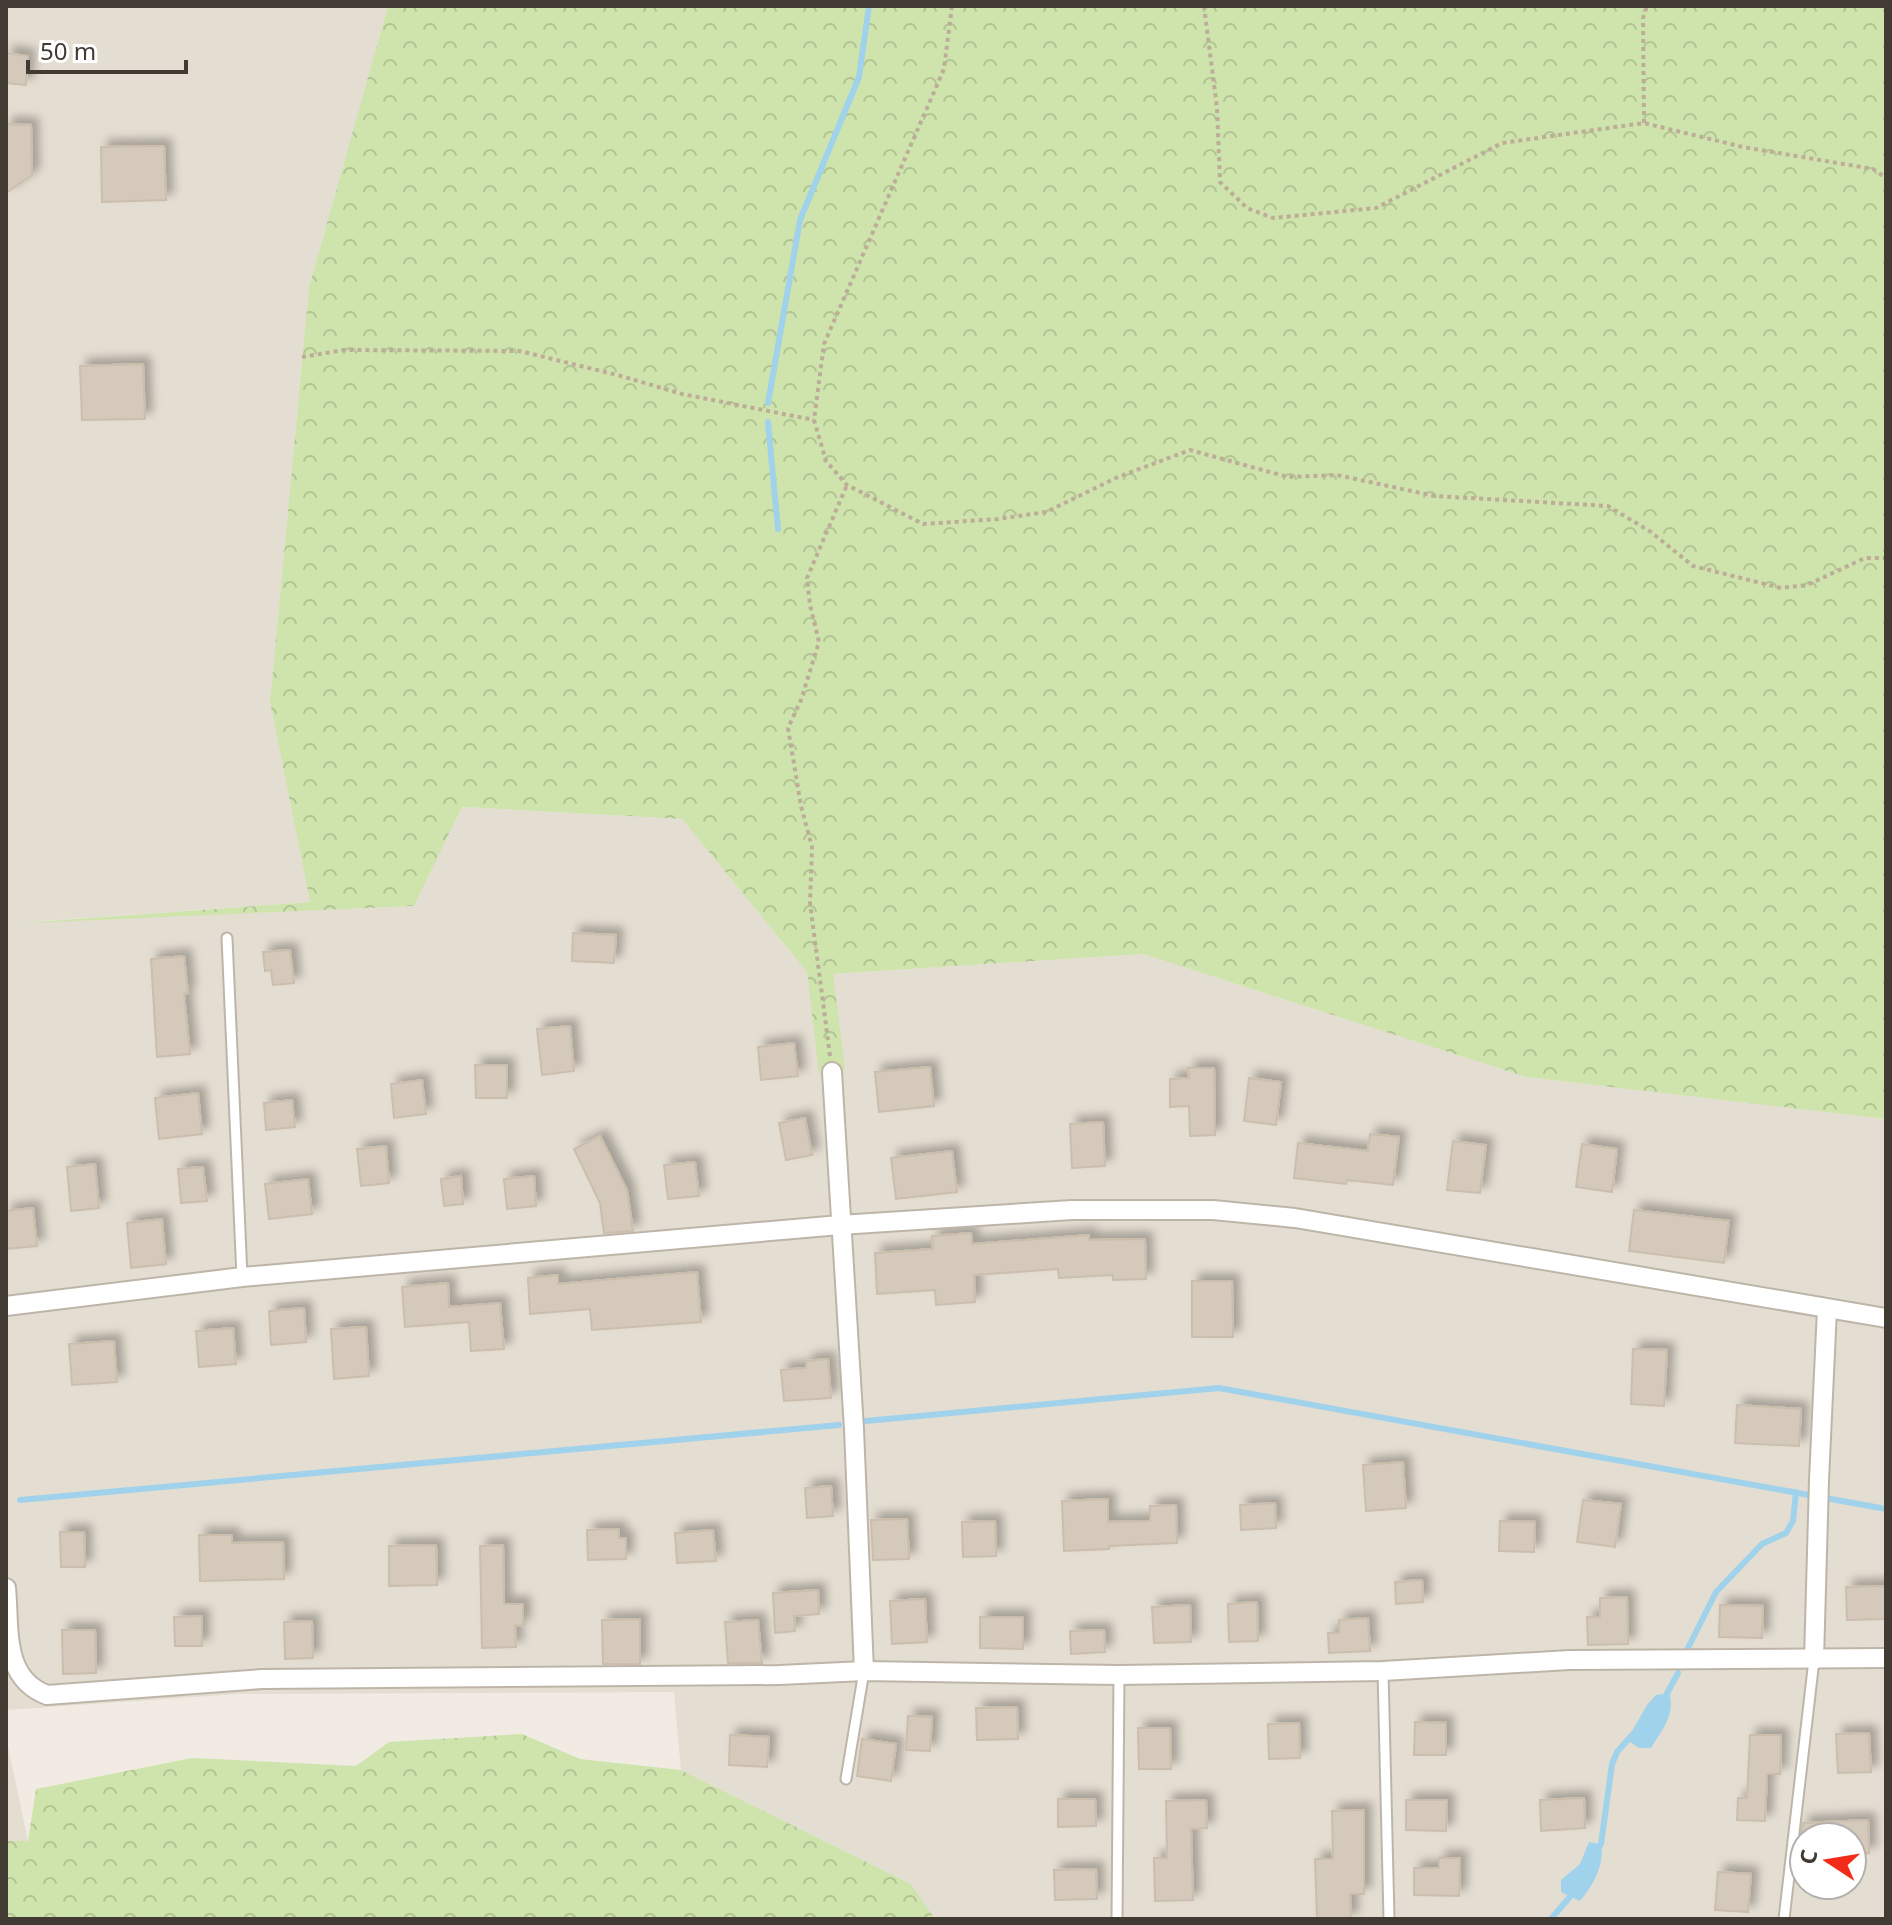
<svg xmlns="http://www.w3.org/2000/svg" width="1892" height="1925" font-family="'Noto Sans',sans-serif">
	<defs>
		<pattern id="forest-crowns" width="20" height="18" patternUnits="userSpaceOnUse" patternTransform="scale(2)"><rect width="20" height="18" fill="#cee4ac"/><path d="M2 6a3 3 0 1 1 6 0M12 15a3 3 0 1 1 6 0" fill="none" stroke="#b2c494"/></pattern>
		<filter id="shadow"><feDropShadow dx="7" dy="-7" stdDeviation="4" flood-color="#0004"/></filter>
	</defs>
	<rect width="100%" height="100%" fill="#f1ebe3"/>
	<g fill="#e4ddd1" fill-rule="evenodd">
		<path d="M6 6H388L309 287 270 702 310 902 15 923 414 906 462 807 682 819 807 972 820 1073 844 1070 833 974 1143 954 1526 1077 1886 1119V1919H935L911 1884 681 1770 674 1692 238 1694 6 1710ZM1804 1837H1852V1885H1804Z"/>
		<path d="M6 1737 28 1841H6Z"/>
	</g>
	<g fill="url(#forest-crowns)">
		<path d="M388 6H1886V1119L1526 1077 1143 954 833 974 845 1070 819 1074 807 972 682 819 462 807 414 906 6 924 310 902 270 702 309 287Z"/>
		<path d="M522 1734 580 1759 681 1770 911 1884 935 1919H6V1841H28L36 1789 192 1758 356 1766 389 1742Z"/>
	</g>
	<g fill="#a0d2ec">
		<path d="M1669 1693C1676 1714 1662 1730 1651 1748H1639L1627 1740 1647 1705 1656 1695Z"/>
		<path d="M1589 1842 1601 1844C1605 1864 1593 1886 1580 1901L1561 1892V1880L1580 1864Z"/>
	</g>
	<g fill="none" stroke-linecap="round" stroke-linejoin="round">
		<g stroke="#a0d2ec" stroke-width="6">
			<path d="M768 403 800 220 859 77 869 6"/>
			<path d="M768 422 778 529"/>
			<path d="M866 1421 1219 1388 1886 1509"/>
			<path d="M20 1500 839 1425"/>
			<path d="M1686 1652 1716 1592 1762 1544 1786 1533 1793 1521 1796 1492"/>
			<path d="M1664 1699 1678 1673"/>
			<path d="M1597 1850 1601 1844 1612 1764 1617 1752 1633 1734"/>
			<path d="M1551 1919 1574 1892"/>
		</g>
	</g>
	<g fill="#d5c9bc" stroke="#ccbeac" stroke-width="2" filter="url(#shadow)">
		<path d="M6 53 28 56 26 85 6 83Z"/>
		<path d="M6 124 31 125 32 175 6 193Z"/>
		<path d="M164 146 166 200 102 202 101 147Z"/>
		<path d="M143 364 145 419 82 420 80 366Z"/>
		<path d="M573 933 616 935 614 963 572 961Z"/>
		<path d="M290 950 294 983 273 985 271 970 265 971 263 952Z"/>
		<path d="M184 956 188 993 184 994 190 1054 157 1057 151 959Z"/>
		<path d="M570 1026 574 1071 542 1075 537 1029Z"/>
		<path d="M794 1043 798 1076 761 1080 758 1047Z"/>
		<path d="M475 1065H507V1098H476Z"/>
		<path d="M930 1067 934 1106 879 1112 875 1072Z"/>
		<path d="M1188 1068H1214L1215 1135 1190 1136 1189 1106 1170 1107V1079L1189 1078Z"/>
		<path d="M1249 1078 1281 1082 1276 1125 1244 1121Z"/>
		<path d="M422 1080 426 1114 394 1118 391 1084Z"/>
		<path d="M198 1093 202 1134 159 1139 155 1098Z"/>
		<path d="M292 1100 295 1127 266 1130 264 1103Z"/>
		<path d="M805 1118 812 1155 786 1160 779 1123Z"/>
		<path d="M1103 1122 1105 1166 1072 1168 1070 1124Z"/>
		<path d="M1370 1134 1399 1137 1393 1185 1347 1180 1346 1184 1294 1178 1298 1143 1368 1151Z"/>
		<path d="M600 1136 627 1190 633 1231 604 1233 600 1203 574 1149Z"/>
		<path d="M1453 1141 1486 1145 1480 1193 1447 1190Z"/>
		<path d="M1582 1144 1617 1149 1612 1192 1576 1187Z"/>
		<path d="M386 1146 389 1183 361 1186 357 1149Z"/>
		<path d="M952 1151 957 1192 896 1199 891 1158Z"/>
		<path d="M695 1162 699 1196 668 1199 664 1165Z"/>
		<path d="M95 1164 99 1208 71 1211 67 1167Z"/>
		<path d="M203 1167 207 1201 181 1203 178 1169Z"/>
		<path d="M461 1176 463 1204 444 1206 441 1179Z"/>
		<path d="M534 1176 536 1206 507 1209 504 1179Z"/>
		<path d="M308 1179 312 1214 269 1219 265 1184Z"/>
		<path d="M33 1208 37 1246 6 1249V1211Z"/>
		<path d="M1634 1210 1729 1221 1724 1263 1629 1251Z"/>
		<path d="M162 1219 166 1264 131 1268 127 1223Z"/>
		<path d="M971 1233 972 1244 1089 1235V1240L1145 1239 1146 1279 1113 1280V1275L1059 1278 1058 1269 974 1275 975 1302 936 1305 935 1290 877 1294 875 1253 933 1249 932 1236Z"/>
		<path d="M697 1272 701 1322 592 1330 590 1309 530 1314 528 1278 558 1275V1284Z"/>
		<path d="M1192 1281H1232L1233 1337H1192Z"/>
		<path d="M448 1283 449 1307 500 1303 504 1349 471 1351 469 1322 405 1327 402 1287Z"/>
		<path d="M304 1308 306 1342 271 1345 269 1311Z"/>
		<path d="M366 1327 369 1376 334 1379 331 1329Z"/>
		<path d="M233 1328 236 1364 199 1367 196 1331Z"/>
		<path d="M114 1341 117 1382 72 1385 69 1344Z"/>
		<path d="M1633 1349 1667 1350 1664 1406 1631 1404Z"/>
		<path d="M828 1359 831 1398 784 1401 781 1370 806 1368V1361Z"/>
		<path d="M1737 1405 1801 1409 1799 1446 1735 1443Z"/>
		<path d="M1403 1462 1406 1508 1366 1511 1363 1465Z"/>
		<path d="M831 1486 833 1516 807 1518 805 1488Z"/>
		<path d="M1108 1499V1522L1150 1521V1506L1176 1505 1177 1543 1109 1546V1549L1064 1551 1062 1501Z"/>
		<path d="M1583 1500 1621 1504 1615 1547 1577 1542Z"/>
		<path d="M1275 1503 1276 1528 1241 1530 1240 1505Z"/>
		<path d="M907 1519 909 1559 873 1560 871 1520Z"/>
		<path d="M995 1521 996 1556 963 1557 962 1522Z"/>
		<path d="M1500 1521 1535 1522 1534 1552 1499 1551Z"/>
		<path d="M619 1529V1538H626V1559L588 1560 587 1530Z"/>
		<path d="M713 1530 716 1561 677 1563 675 1533Z"/>
		<path d="M60 1532H84L85 1567H61Z"/>
		<path d="M199 1535H232V1543L283 1542 284 1579 200 1581Z"/>
		<path d="M436 1545 437 1585 389 1586V1546Z"/>
		<path d="M503 1545 504 1604H523V1625L515 1626 516 1647 482 1648 480 1546Z"/>
		<path d="M1422 1580 1423 1602 1396 1604 1395 1582Z"/>
		<path d="M1886 1586V1619L1847 1620 1846 1587Z"/>
		<path d="M818 1590 819 1614 794 1616 795 1631 775 1633 773 1593Z"/>
		<path d="M1627 1597 1628 1644 1588 1645 1587 1617H1600V1598Z"/>
		<path d="M925 1599 927 1642 892 1644 890 1601Z"/>
		<path d="M1257 1602 1258 1641 1229 1642 1228 1604Z"/>
		<path d="M1190 1605 1191 1642 1154 1643 1152 1607Z"/>
		<path d="M1720 1605 1763 1606 1762 1638 1719 1637Z"/>
		<path d="M202 1616V1646H175L174 1617Z"/>
		<path d="M980 1617H1023V1649L980 1648Z"/>
		<path d="M1368 1618 1370 1651 1329 1653 1328 1633H1339V1620Z"/>
		<path d="M640 1619V1664H603L602 1620Z"/>
		<path d="M758 1620 762 1663H728L725 1622Z"/>
		<path d="M312 1621 313 1658 285 1659 284 1622Z"/>
		<path d="M62 1630H95L96 1673 63 1674Z"/>
		<path d="M1104 1630 1105 1652 1071 1654 1070 1631Z"/>
		<path d="M1017 1707 1018 1739 977 1740 976 1708Z"/>
		<path d="M908 1716 932 1717 930 1751 906 1750Z"/>
		<path d="M1415 1722 1446 1723V1755H1414Z"/>
		<path d="M1299 1723 1300 1758 1269 1759 1268 1724Z"/>
		<path d="M1138 1728H1170L1171 1769H1139Z"/>
		<path d="M1869 1733 1871 1772 1838 1773 1836 1734Z"/>
		<path d="M730 1735 769 1737 767 1767 729 1765Z"/>
		<path d="M1750 1735H1781L1780 1774H1767L1765 1821 1737 1820 1738 1798H1747Z"/>
		<path d="M862 1739 896 1744 891 1781 857 1776Z"/>
		<path d="M1584 1798 1585 1828 1541 1831 1540 1800Z"/>
		<path d="M1058 1799H1095L1096 1826 1058 1827Z"/>
		<path d="M1206 1800 1207 1828 1191 1829 1193 1900 1155 1901 1154 1858H1167L1166 1801Z"/>
		<path d="M1406 1800H1447L1446 1831 1406 1830Z"/>
		<path d="M1364 1810V1894H1350L1351 1919H1317L1315 1859H1333L1332 1811Z"/>
		<path d="M1868 1820 1869 1853 1852 1854V1837H1801L1803 1823Z"/>
		<path d="M1439 1858H1460L1459 1896 1414 1895V1868H1439Z"/>
		<path d="M1096 1869 1097 1899 1055 1900 1054 1870Z"/>
		<path d="M1718 1872 1751 1874 1748 1912 1715 1910Z"/>
	</g>
	<g fill="none" stroke-linecap="round" stroke-linejoin="round">
		<g stroke="#beb5a9" stroke-width="13">
			<g id="service">
				<path d="M227 938 242 1277"/>
				<path d="M1383 1671 1389 1919"/>
				<path d="M846 1779 864 1671"/>
				<path d="M1117 1919 1119 1675"/>
				<path d="M1784 1919 1814 1660"/>
			</g>
		</g>
		<g stroke="#beb5a9" stroke-width="22">
			<g id="minor">
				<path d="M832 1072 854 1429 864 1671"/>
				<path d="M6 1306 242 1277 840 1225 1072 1210H1213L1295 1218 1886 1318"/>
				<path d="M6 1588C10 1629 2 1678 47 1695L262 1679 779 1675 864 1671 1119 1675 1383 1671 1569 1660 1886 1658"/>
				<path d="M1814 1660 1819 1480 1827 1309"/>
			</g>
		</g>
		<g stroke="#bdad98" stroke-width="4" stroke-dasharray="4 4" stroke-linecap="butt">
			<path d="M952 6 944 69 824 344 814 420 826 461 847 485 923 524 998 519 1046 512 1118 477 1190 450 1288 477 1337 475 1435 496 1608 506 1651 532 1693 566 1781 588 1807 585 1865 558H1886"/>
			<path d="M1204 6 1217 108 1220 182 1247 208 1273 218 1376 208 1502 143 1644 123 1743 147 1873 169 1886 178"/>
			<path d="M1644 123 1643 18 1647 6"/>
			<path d="M302 357 344 350 520 351 621 376 682 394 814 420"/>
			<path d="M830 1056 810 903 812 847 801 806 788 728 801 700 819 642 810 605 807 578 847 485"/>
		</g>
		<use href="#service" stroke="#fff" stroke-width="9"/>
		<use href="#minor" stroke="#fff" stroke-width="18"/>
	</g>
	<rect width="1892" height="1925" fill="none" stroke="#423b33" stroke-width="16"/>
	<g transform="translate(1828 1861) rotate(282)"><circle r="38" fill="#ffffff" stroke="#b3b1ad" stroke-width="2"/>
	<path d="M0-6L14 30L0 20L-14 30Z" fill="#f22c19"/>
	<text y="-12" font-size="22" font-weight="bold" text-anchor="middle" fill="#423b33">С</text>
	</g>
	<path d="M28 60v12h158v-12" fill="none" stroke="#423b33" stroke-width="4"/>
	<text x="40" y="60" font-size="24" fill="#423b33" stroke="#ffffff" stroke-width="6" paint-order="stroke">50 m</text>
</svg>
